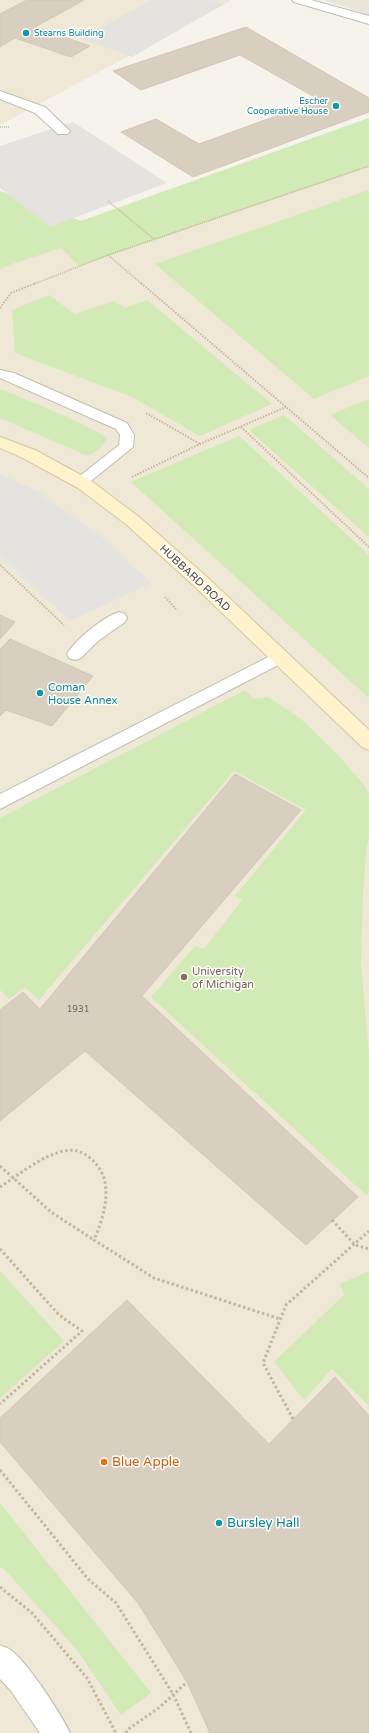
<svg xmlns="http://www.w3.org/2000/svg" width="369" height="1733" font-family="'Varela Round',sans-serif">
	<rect width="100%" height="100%" fill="#f6f3ec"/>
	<path fill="#eae5da" d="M323 0H369V15Z"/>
	<g fill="#efe8d6">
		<path d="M0 0H228L231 1 0 125Z"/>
		<path d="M369 118V1733H0V191L81 221Z"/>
	</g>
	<g fill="#d2eab5">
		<path d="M369 118V167L79 266 61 248 6 266 0 270V191L81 221Z"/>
		<path d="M369 190V376L314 399 155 264Z"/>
		<path d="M49 295 75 314 114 301 125 308 147 300 272 404 200 436 132 397 15 353 12 310Z"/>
		<path d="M0 389C37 403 73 419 108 438L99 449 88 456 0 418Z"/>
		<path d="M369 399V448L330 415Z"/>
		<path d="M284 415 369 489V537L249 430Z"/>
		<path d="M239 436 369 555V698L131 482Z"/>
		<path d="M245 690 254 699 268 697 300 718 341 758 364 785 369 794V835L366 852 363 895 361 963 369 1055V1192L366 1195 151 997 195 946 204 949 242 900 235 896 306 810 234 771 39 1000 25 987 9 999 0 990V818Z"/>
		<path d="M0 1271 64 1341 0 1398Z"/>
		<path d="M369 1271V1406L332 1369 304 1400 274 1362 344 1295 340 1284Z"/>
		<path d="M0 1503 151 1693 121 1715 77 1650 5 1570 0 1567Z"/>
	</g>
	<g fill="#e5e3e0">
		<path d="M152 0H210L224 4 132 57 81 38Z"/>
		<path d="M73 122 167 183 50 227 0 188V146Z"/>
		<path d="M0 474 37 491 102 537 151 583 70 621 0 556Z"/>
	</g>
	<g fill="#d8cfc1" stroke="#d3c7b4">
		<path d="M27 0H84L35 27 90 46 71 57 15 38 0 47V14Z"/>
		<path d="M246 27 369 98V112L193 177 121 132 156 119 199 144 320 100 240 55 141 90 113 71Z"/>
		<path d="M0 615 15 622 0 639Z"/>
		<path d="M10 639 93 676 52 726 6 710 0 716V649Z"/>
		<path d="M235 774 301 810 142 996 358 1197 306 1245 85 1051 0 1121V1010L23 992 40 1009Z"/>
		<path d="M127 1300 269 1444 335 1377 369 1416V1733H210L187 1682 138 1603 0 1442V1418Z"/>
	</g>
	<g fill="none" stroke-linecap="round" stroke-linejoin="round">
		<g stroke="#c2bbae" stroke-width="2">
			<g id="lane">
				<path d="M0 370 14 373 127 423 134 435 133 447 86 485 81 487 76 485 73 482 76 479 119 445 120 435 116 429 0 378Z"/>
				<path d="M119 612 125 614 127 618 125 622 98 641 81 658 75 660 69 658 67 654C75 640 103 617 119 612Z"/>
				<path d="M280 651 286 653 288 657 286 661 0 809V794Z"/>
				<path d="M0 1645C3 1647 6 1647 9 1649 25 1658 62 1715 70 1733H40L11 1691 0 1679Z"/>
			</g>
		</g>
		<g stroke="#c2bbae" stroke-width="2">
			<g id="street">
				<path d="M292 0H311L369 16V24L294 2Z"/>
				<path d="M0 91 45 107 70 131 68 134H58L35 113 0 99Z"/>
			</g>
		</g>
		<g stroke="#d6c79b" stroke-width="2">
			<path id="secondary" d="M0 437 35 450 90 480 139 517 207 577 369 730V750L362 747 193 585 127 525 78 488 23 458 0 448Z"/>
		</g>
		<g stroke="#c4b79f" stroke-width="1.5" stroke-dasharray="1 1" stroke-linecap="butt">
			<path d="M0 127H9"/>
			<path d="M108 201 154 239"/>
			<path d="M34 284 108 255"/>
			<path d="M142 284 108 255 369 166"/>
		</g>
		<g stroke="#c4b79f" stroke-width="2" stroke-dasharray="1.5 1.5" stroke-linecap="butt">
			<path d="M141 283 369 478"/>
			<path d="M0 308 11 293 36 283"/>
			<path d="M146 413 200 444"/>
			<path d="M241 427 369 547"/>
			<path d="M132 477 200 444 286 407"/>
			<path d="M0 565 64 625"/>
			<path d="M165 597 176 609"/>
		</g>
		<g stroke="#c4b79f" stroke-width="3" stroke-dasharray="2.5 2.5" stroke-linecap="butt">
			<path d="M0 1166 51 1212 94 1240"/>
			<path d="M0 1187C20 1174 41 1156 64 1151 74 1149 82 1151 90 1158 116 1179 105 1214 94 1240L154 1278 280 1319"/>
			<path d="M332 1220 355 1245 369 1249"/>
			<path d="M0 1249 59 1315 82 1331 0 1404"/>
			<path d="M293 1419 263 1363 286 1305 369 1231"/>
			<path d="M0 1470 88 1579 116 1603 173 1694 191 1733"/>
			<path d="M0 1587 32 1613 87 1678 116 1733"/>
			<path d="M126 1733 127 1730 160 1707 187 1682"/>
		</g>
		<use href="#lane" fill="#fff" fill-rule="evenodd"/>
		<use href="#street" fill="#fff" fill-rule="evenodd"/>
		<use href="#secondary" fill="#fff3cd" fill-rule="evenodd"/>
	</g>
	<g fill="#0f9aa8" stroke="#fff" stroke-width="1.5">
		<circle cx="26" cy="33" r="4"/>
		<circle cx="336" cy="106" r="4"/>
		<circle cx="40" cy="693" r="4"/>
		<circle cx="219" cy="1523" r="4"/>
	</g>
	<circle fill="#8d6e63" stroke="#fff" stroke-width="1.5" cx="184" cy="977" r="4"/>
	<circle fill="#e8710a" stroke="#fff" stroke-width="1.5" cx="104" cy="1462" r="4"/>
	<g text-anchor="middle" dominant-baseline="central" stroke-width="3" stroke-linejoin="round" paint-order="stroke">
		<g font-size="9" fill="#0d838f" stroke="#fff" text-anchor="start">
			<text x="34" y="33">Stearns Building</text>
			<text x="328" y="101" text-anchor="end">Escher<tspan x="328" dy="10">Cooperative House</tspan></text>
		</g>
		<g font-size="9" fill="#6e675b">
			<text x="78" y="1009">1931</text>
		</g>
		<g font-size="11" fill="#4b4439" stroke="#fff">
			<text transform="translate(195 578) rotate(43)">HUBBARD ROAD</text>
		</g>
		<g font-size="11" fill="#0d838f" stroke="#fff" text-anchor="start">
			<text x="48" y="687">Coman<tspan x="48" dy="13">House Annex</tspan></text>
		</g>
		<g font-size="11" fill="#785e54" stroke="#fff" text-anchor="start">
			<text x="192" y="971">University<tspan x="192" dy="13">of Michigan</tspan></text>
		</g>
		<g font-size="13" fill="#c56008" stroke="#fff" text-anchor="start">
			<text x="112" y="1462">Blue Apple</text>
		</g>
		<g font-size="13" fill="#0d838f" stroke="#fff" text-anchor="start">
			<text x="227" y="1523">Bursley Hall</text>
		</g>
	</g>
</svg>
